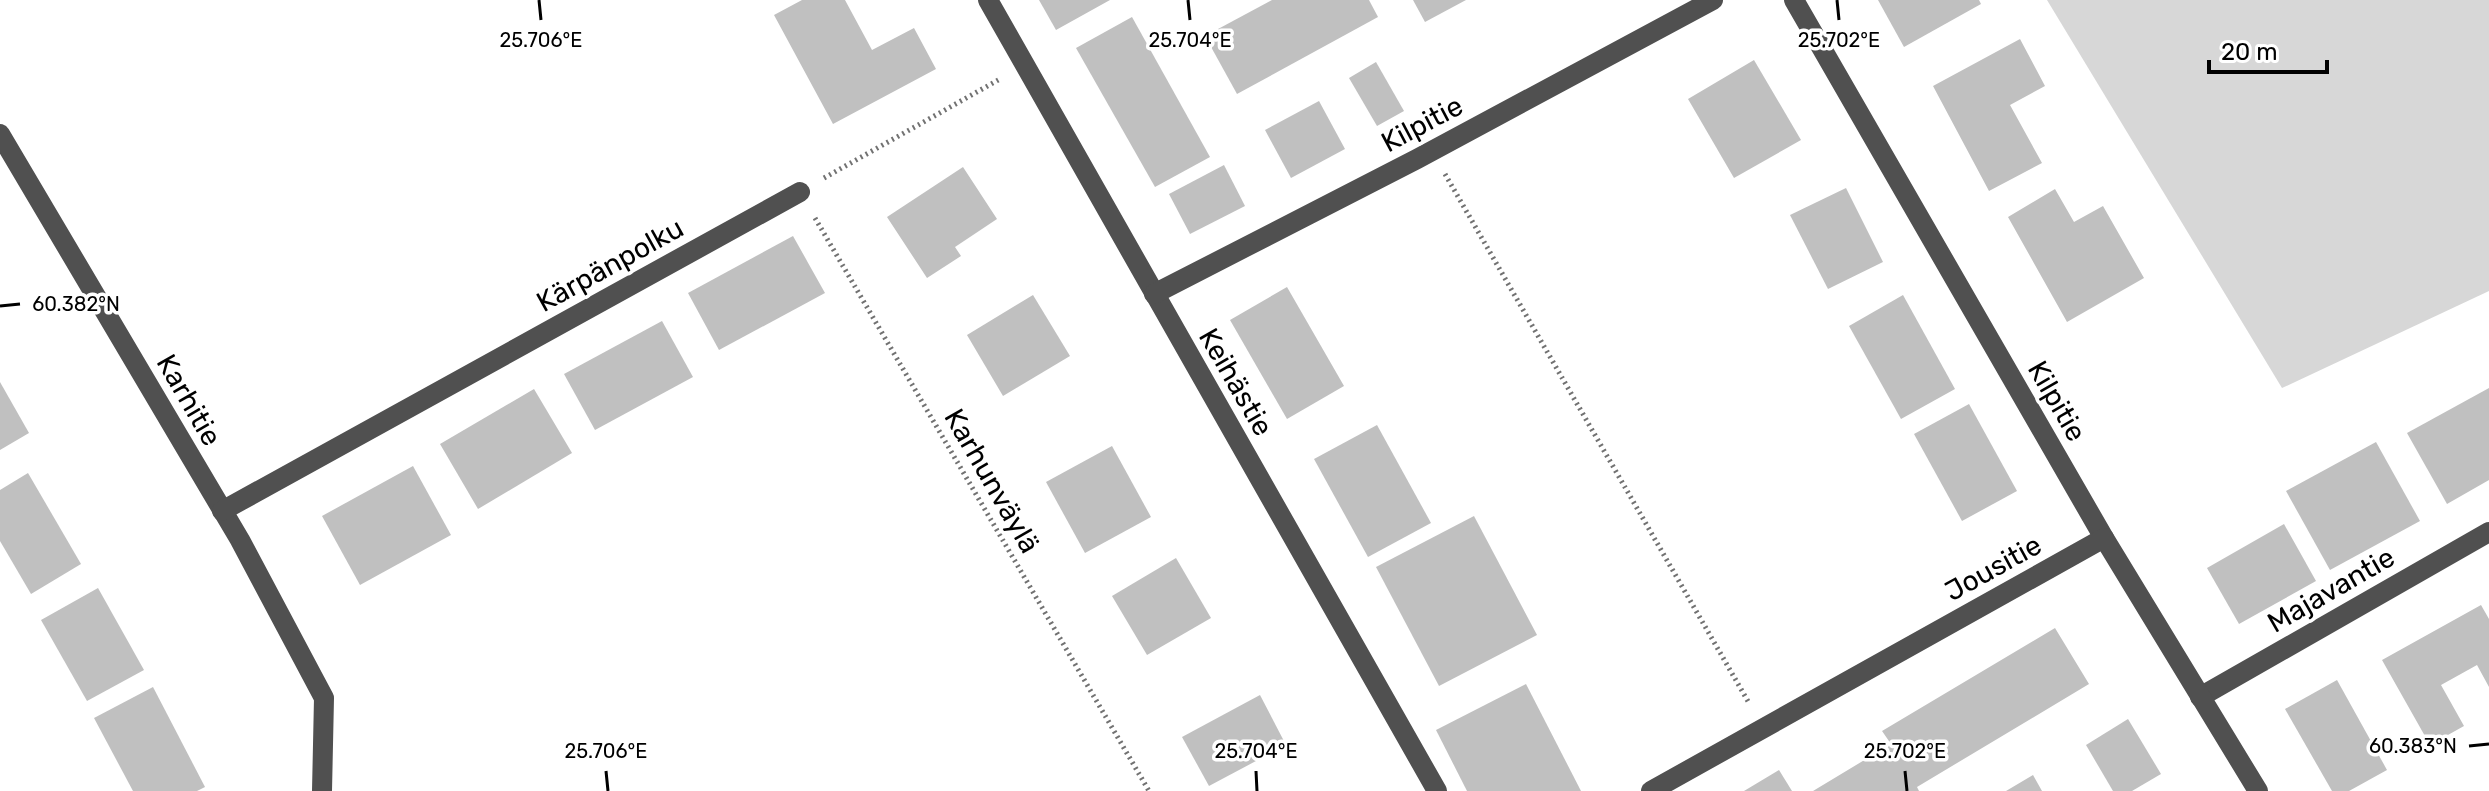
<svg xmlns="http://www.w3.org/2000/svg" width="2489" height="791" font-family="Rubik,sans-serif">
	<rect width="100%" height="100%" fill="#fff"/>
	<path fill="#d7d7d7" d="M2047 0H2489V291L2282 388Z"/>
	<g fill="#c0c0c0">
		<path d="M802 0H845L872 50 914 28 936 69 833 124 774 15Z"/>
		<path d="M1039 0H1110L1056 30Z"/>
		<path d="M1272 0H1369L1378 17 1237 94 1205 36Z"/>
		<path d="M1413 0H1466L1425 22Z"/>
		<path d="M1878 0H1979L1981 4 1904 47Z"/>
		<path d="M1132 17 1210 157 1155 187 1076 48Z"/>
		<path d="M2020 39 2045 86 2010 105 2042 163 1989 191 1933 86Z"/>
		<path d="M1754 60 1801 140 1734 178 1688 99Z"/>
		<path d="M1376 62 1404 111 1377 126 1349 78Z"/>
		<path d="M1319 101 1345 149 1291 178 1265 130Z"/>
		<path d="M1224 165 1245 206 1190 234 1169 194Z"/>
		<path d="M963 167 997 219 955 247 961 256 927 278 887 217Z"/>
		<path d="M1846 188 1883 262 1828 289 1790 215Z"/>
		<path d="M2055 189 2074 222 2103 206 2144 278 2067 322 2008 217Z"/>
		<path d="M793 236 825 293 719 350 688 293Z"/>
		<path d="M1287 287 1344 386 1287 419 1230 320Z"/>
		<path d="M1033 295 1070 356 1003 396 967 335Z"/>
		<path d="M1903 295 1955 389 1901 419 1849 326Z"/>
		<path d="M662 321 693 377 595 430 564 374Z"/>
		<path d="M0 382 29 433 0 450Z"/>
		<path d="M2489 388V480L2447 504 2407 433Z"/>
		<path d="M534 389 572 453 478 509 440 444Z"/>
		<path d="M1969 404 2017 491 1962 521 1914 434Z"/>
		<path d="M1377 425 1431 523 1368 557 1314 459Z"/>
		<path d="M2376 442 2420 521 2330 570 2286 491Z"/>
		<path d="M1112 446 1151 517 1085 553 1046 482Z"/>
		<path d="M413 466 451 535 360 585 322 516Z"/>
		<path d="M28 473 81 564 31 594 0 541V490Z"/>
		<path d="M1474 516 1537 635 1439 686 1376 567Z"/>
		<path d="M2284 524 2316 581 2239 624 2207 568Z"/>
		<path d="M1176 558 1211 618 1147 655 1112 596Z"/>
		<path d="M98 588 144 670 87 701 41 620Z"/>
		<path d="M2481 605 2489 619V687L2477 665 2441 685 2464 726 2430 745 2382 660Z"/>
		<path d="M2055 628 2089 684 1917 787 1919 791H1813L1891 744 1882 731Z"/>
		<path d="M2337 680 2387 770 2349 791H2332L2285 709Z"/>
		<path d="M1526 684 1581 791H1467L1436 730Z"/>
		<path d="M153 687 205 787 197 791H133L94 718Z"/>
		<path d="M1260 695 1286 745 1209 786 1182 737Z"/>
		<path d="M2128 719 2161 774 2132 791H2113L2086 745Z"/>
		<path d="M1779 770 1792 791H1744Z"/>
		<path d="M2033 775 2042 791H2006Z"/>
	</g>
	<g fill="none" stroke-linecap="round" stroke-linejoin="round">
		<g stroke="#727272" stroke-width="5" stroke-dasharray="2 4" stroke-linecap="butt">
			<path d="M1445 174 1749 703"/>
			<path d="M824 178 1000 79"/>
			<path d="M815 218 1149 791"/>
		</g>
		<g stroke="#505050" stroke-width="20">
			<path d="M988 0 1437 791"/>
			<path d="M1794 0 2104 538"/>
			<path d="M0 134 240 540 324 698 322 791"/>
			<path d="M1154 294 1417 159 1713 0"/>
			<path d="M222 511 800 192"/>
			<path d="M2200 697 2489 532"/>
			<path d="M1651 791 2104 538 2258 791"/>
		</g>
	</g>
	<path fill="none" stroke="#000" stroke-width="3" d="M539 0 541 20M1188 0 1190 20M1837 0 1839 20M0 306 20 304M2469 746 2489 744M606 771 608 791M1256 771 1257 791M1905 771 1907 791"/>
	<g text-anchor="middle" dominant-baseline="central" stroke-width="7" stroke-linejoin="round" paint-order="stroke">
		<g font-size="28" fill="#000" stroke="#fff">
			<text transform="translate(1422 124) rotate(-28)">Kilpitie</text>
			<text transform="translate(610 265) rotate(-29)">Kärpänpolku</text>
			<text transform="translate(1236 382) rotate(60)">Keihästie</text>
			<text transform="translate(189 400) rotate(60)">Karhitie</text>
			<text transform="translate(2057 401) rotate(60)">Kilpitie</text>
			<text transform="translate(992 481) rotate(60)">Karhunväylä</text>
			<text transform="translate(1993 568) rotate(-29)">Jousitie</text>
			<text transform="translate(2331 590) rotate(-30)">Majavantie</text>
		</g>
	</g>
	<g font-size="20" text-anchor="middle" fill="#000" stroke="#fff" stroke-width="7" stroke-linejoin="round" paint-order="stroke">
		<text x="541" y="47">25.706°E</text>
		<text x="1190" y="47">25.704°E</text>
		<text x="1839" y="47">25.702°E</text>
		<text x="76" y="311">60.382°N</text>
		<text x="2413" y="753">60.383°N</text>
		<text x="606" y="758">25.706°E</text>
		<text x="1256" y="758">25.704°E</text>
		<text x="1905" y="758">25.702°E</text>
	</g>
	<path d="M2209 60v12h118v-12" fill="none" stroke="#000000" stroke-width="4"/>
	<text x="2221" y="60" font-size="24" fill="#000000" stroke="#ffffff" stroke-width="6" paint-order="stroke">20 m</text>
</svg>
